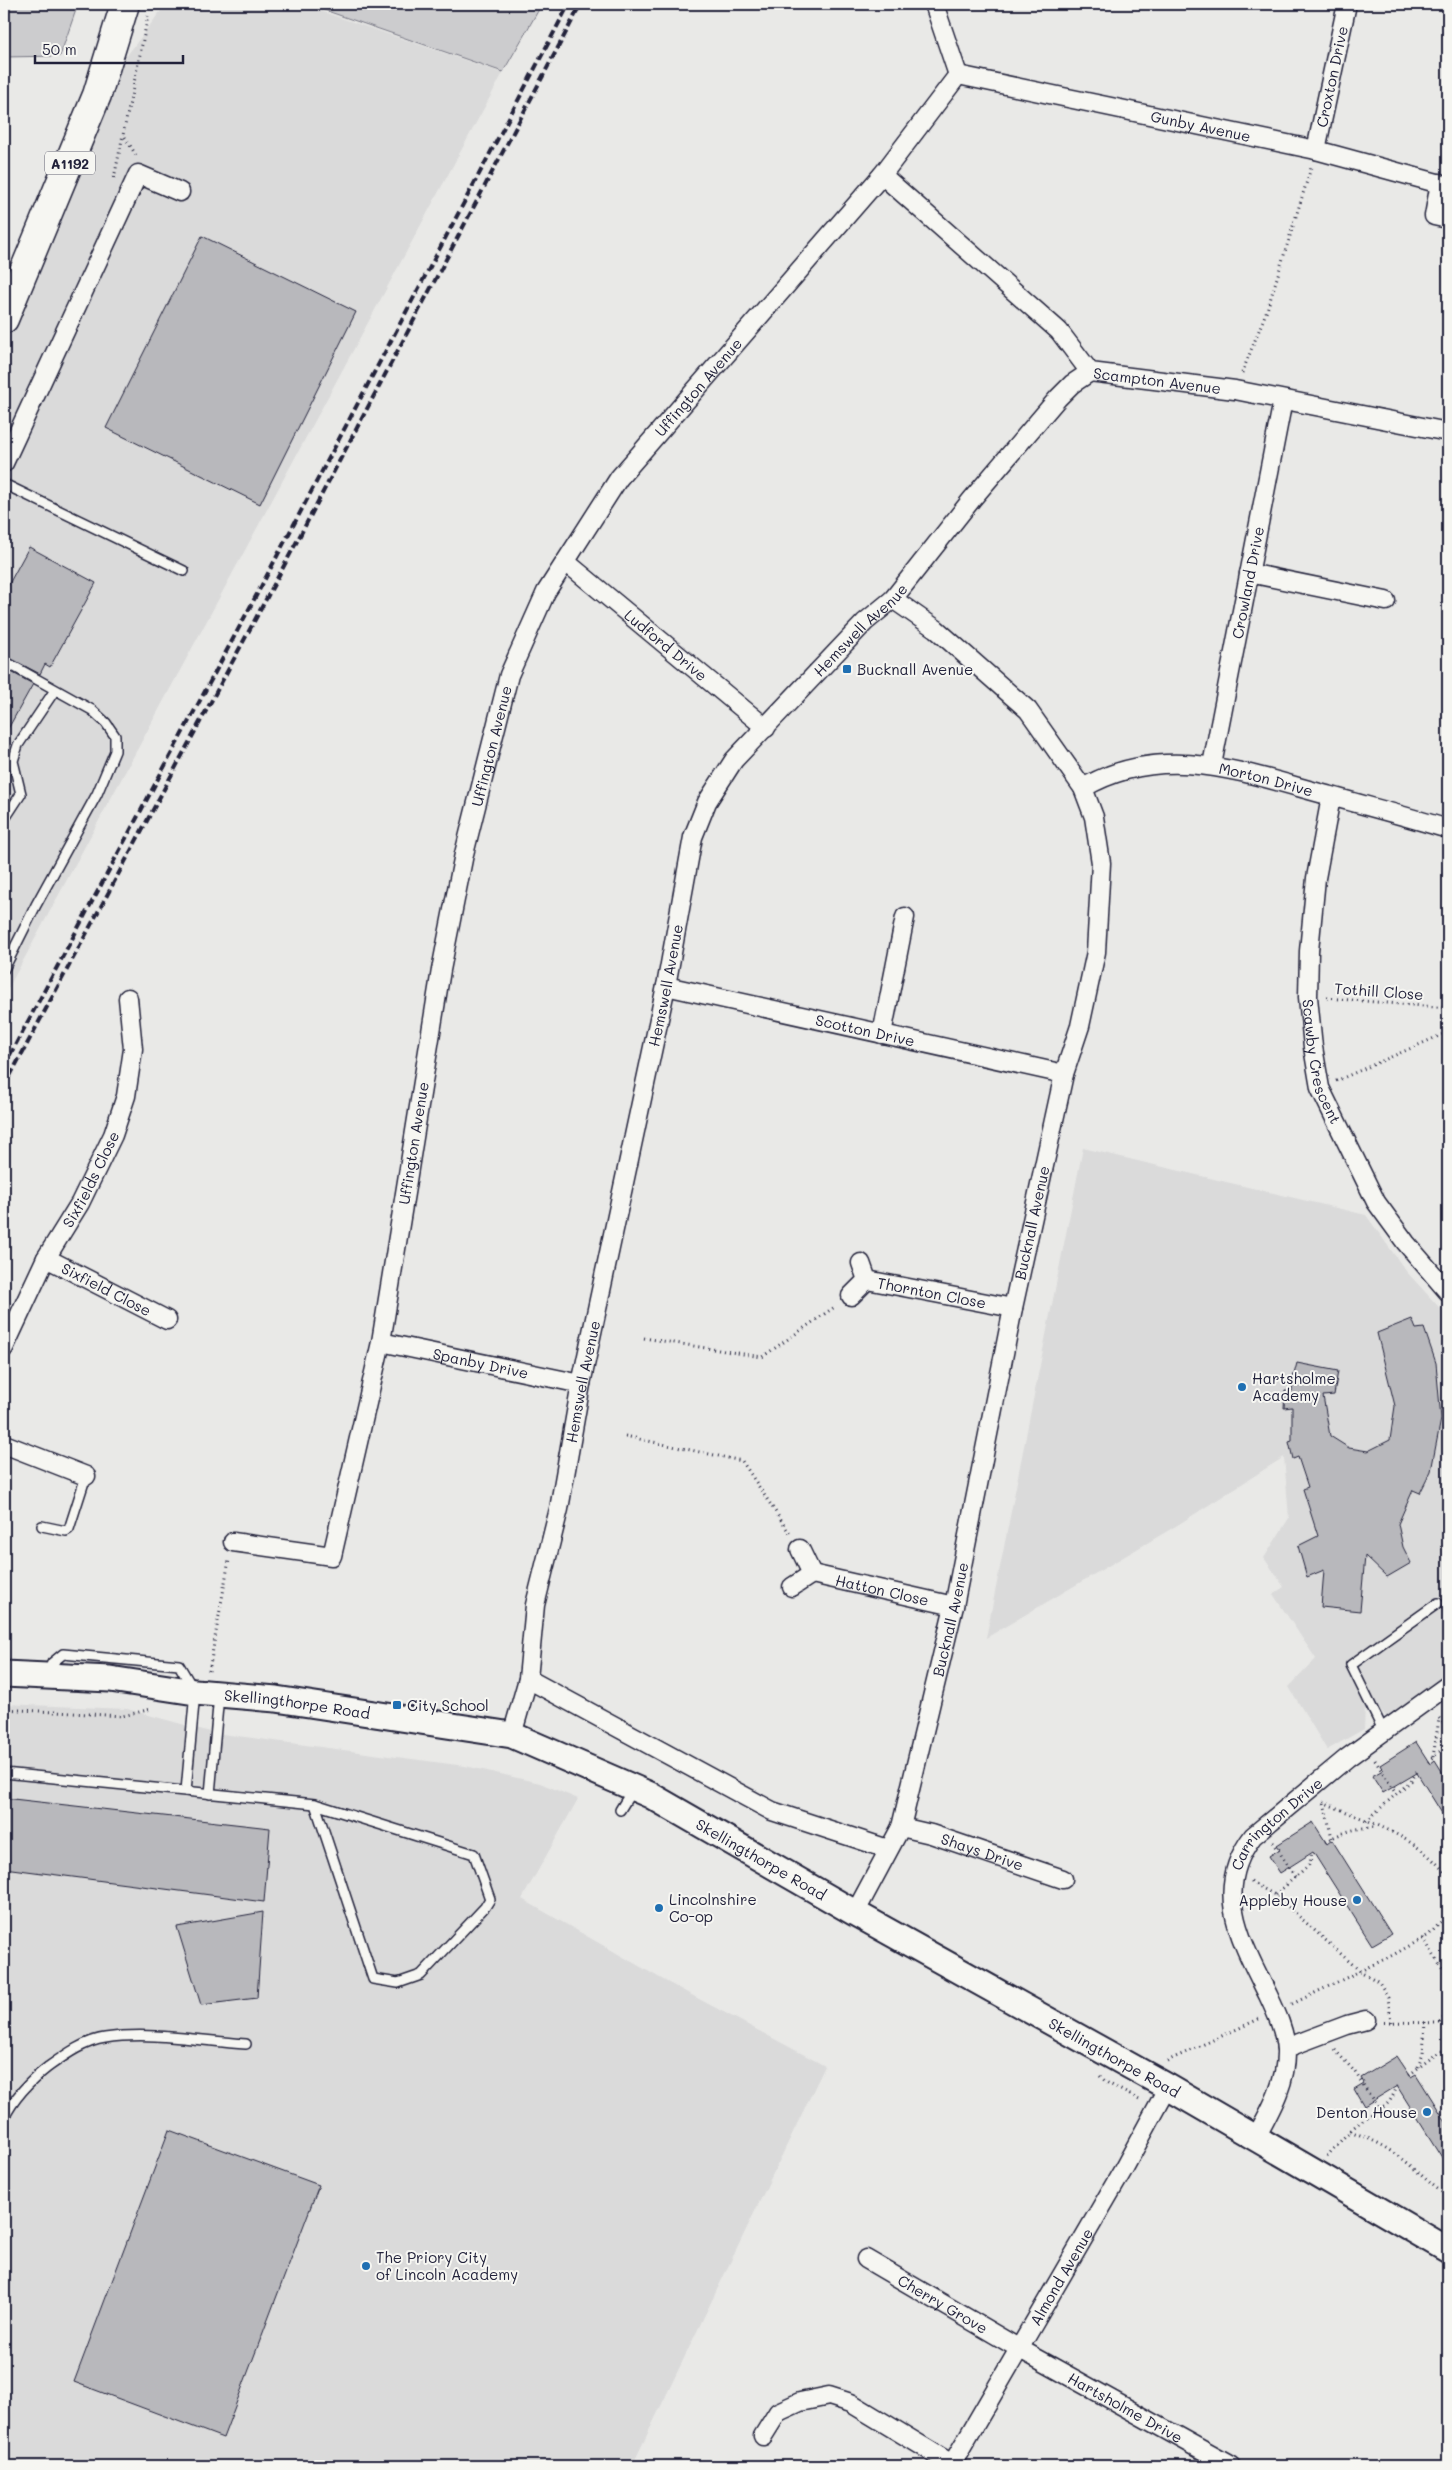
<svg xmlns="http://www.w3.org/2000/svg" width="1452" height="2470" font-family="Mali,sans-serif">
	<rect width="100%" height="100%" fill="#e9e9e7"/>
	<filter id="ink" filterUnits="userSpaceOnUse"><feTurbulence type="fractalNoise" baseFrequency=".02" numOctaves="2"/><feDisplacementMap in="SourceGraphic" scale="10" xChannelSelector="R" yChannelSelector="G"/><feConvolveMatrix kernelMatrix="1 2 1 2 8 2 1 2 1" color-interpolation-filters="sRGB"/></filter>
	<g filter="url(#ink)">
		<g fill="#dadada">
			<path d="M166 4H300L503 73 4 996V319L97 95Z"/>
			<path d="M1083 1148 1366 1215 1406 1271 1448 1317V1676L1386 1717 1373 1700 1365 1708 1364 1729 1327 1750 1289 1687 1316 1659 1273 1594 1284 1587 1264 1558 1289 1518 1284 1457 1176 1526 986 1638Z"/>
			<path d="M4 1704 127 1709 214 1733 465 1766 540 1783 578 1799 522 1899 667 1982 825 2066 632 2466H4Z"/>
		</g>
		<g fill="#ccccce" stroke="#777784">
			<path d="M4 4H78L60 56 4 57Z"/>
			<path d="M307 4H542L503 72Z"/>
		</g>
		<g fill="#b8b8bc" stroke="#22223b">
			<path d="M202 236 356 312 260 504 106 428Z"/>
			<path d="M29 547 96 583 50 667 45 664 40 674 4 655V593Z"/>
			<path d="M4 668 33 684 4 736Z"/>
			<path d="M1412 1319 1416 1329 1424 1328 1436 1363 1441 1419 1431 1471 1420 1493 1413 1490 1398 1524 1403 1547 1411 1563 1387 1577 1365 1556 1360 1611 1321 1607 1324 1570 1307 1577 1298 1546 1318 1536 1303 1489 1308 1487 1298 1457 1293 1459 1289 1442 1292 1441V1407L1284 1408 1285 1391H1292L1293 1378 1297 1363 1338 1371 1334 1395 1323 1396 1330 1436 1349 1448 1368 1451 1390 1440 1395 1406 1377 1333Z"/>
			<path d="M1416 1742 1430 1764 1435 1760 1448 1781V1823L1417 1773 1383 1793 1372 1776 1383 1770 1380 1765Z"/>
			<path d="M4 1798 270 1828 264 1902 4 1868Z"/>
			<path d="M1313 1822 1327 1844 1332 1840 1391 1934 1372 1945 1313 1852 1280 1873 1269 1856 1280 1849 1277 1845Z"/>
			<path d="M263 1912 257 1998 201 2005 177 1927Z"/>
			<path d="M1397 2056 1411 2077 1416 2074 1448 2125V2167L1397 2086 1364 2106 1354 2089 1364 2083 1361 2078Z"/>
			<path d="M169 2130 319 2185 223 2438 74 2382Z"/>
		</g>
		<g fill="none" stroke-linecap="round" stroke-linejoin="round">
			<g stroke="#22223b" stroke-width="12">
				<g id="service">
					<path d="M4 484 184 571"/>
					<path d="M4 661 92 710 106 723 115 736V751L97 794 36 905 4 969"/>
					<path d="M4 820 21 794 13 761 18 745 55 690"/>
					<path d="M42 1526 66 1531 69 1529 86 1476"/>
					<path d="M47 1675 52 1663 63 1654 179 1665 195 1692 186 1791"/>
					<path d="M1384 1732 1351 1665 1438 1603"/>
					<path d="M4 1773 315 1804"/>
					<path d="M210 1794 219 1695"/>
					<path d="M315 1804 474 1854 490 1899 485 1907 421 1975 398 1983 373 1979Z"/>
					<path d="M620 1810 633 1789"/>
					<path d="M4 2118C14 2098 30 2081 48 2067 65 2055 84 2041 105 2038 151 2031 200 2041 246 2044"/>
				</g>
			</g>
			<g stroke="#22223b" stroke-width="21">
				<g id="minor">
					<path d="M934 4 958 75"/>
					<path id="s1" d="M958 75 1316 150 1448 186"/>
					<path id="s2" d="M1316 150 1347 4"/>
					<path id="s3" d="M882 175 1059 331 1090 372 1235 390 1448 432"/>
					<path d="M1440 183 1434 216 1448 219"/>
					<path d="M4 463 138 174 180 192"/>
					<path id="s4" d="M566 562 766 728"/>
					<path d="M1249 573 1386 601"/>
					<path id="s5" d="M1212 765 1283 400"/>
					<path id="s6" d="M1083 788C1165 740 1247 774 1331 796 1370 807 1409 817 1448 829"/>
					<path id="s7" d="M1331 797 1316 878 1309 951 1308 997 1313 1047 1320 1088 1376 1202 1406 1243 1448 1292"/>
					<path id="s8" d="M666 986 1064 1074"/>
					<path d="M882 1034 905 917"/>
					<path id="s9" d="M46 1258 167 1320"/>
					<path id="s10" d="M861 1263 867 1280 1013 1308"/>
					<path d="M851 1296 867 1280"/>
					<path id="s11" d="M381 1342 581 1384"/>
					<path id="s12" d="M4 1348 46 1258 80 1203 113 1135 126 1096 133 1049 128 998"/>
					<path d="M4 1444 86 1476"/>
					<path id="s13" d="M233 1542 332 1556 381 1342 441 970 464 854 509 675 546 592 619 478 882 175 958 75"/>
					<path d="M800 1549 812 1574"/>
					<path id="s14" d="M812 1574 954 1606"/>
					<path d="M792 1587 812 1574"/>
					<path d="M528 1679 772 1811 888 1849"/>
					<path id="s15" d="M512 1735 528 1679 535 1605 559 1509 581 1384 666 986 693 837 707 802 734 760 865 622 893 599 972 499 1058 398 1072 384 1090 372"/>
					<path id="s16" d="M901 1827 931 1834 1063 1879"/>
					<path id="s17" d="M855 1913 901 1827 954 1606 1013 1308 1064 1074 1080 1026 1096 952 1101 863 1094 817 1083 788 1028 710 936 629 893 599"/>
					<path d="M1286 2048 1347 2025 1366 2020"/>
					<path id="s18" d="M1255 2139C1270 2111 1287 2083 1286 2050 1285 2031 1276 2012 1268 1995 1242 1942 1211 1891 1253 1836L1347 1758 1448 1685"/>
					<path id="s19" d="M866 2259 1020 2349 1231 2466"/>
					<path d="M763 2436 778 2412 800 2402 829 2396 851 2403 952 2464"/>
					<path id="s20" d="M951 2466 1123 2170 1168 2087"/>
				</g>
			</g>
			<g stroke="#22223b" stroke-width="29">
				<g id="secondary">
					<path id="s21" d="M4 1674 110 1679 195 1692 276 1699 512 1735 650 1795 855 1913 1168 2087 1448 2250"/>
				</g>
			</g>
			<g stroke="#22223b" stroke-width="31">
				<path id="primary" d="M4 319 97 95 125 4"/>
			</g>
			<g stroke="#22223b" stroke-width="3" stroke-dasharray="1 4" stroke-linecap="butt">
				<path d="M125 137 137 157"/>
				<path d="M114 178 148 16"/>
				<path d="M1242 373 1267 310 1311 168"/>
				<path d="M1327 998 1448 1008"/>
				<path d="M1336 1081 1448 1032"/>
				<path d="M644 1338 762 1357 836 1306"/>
				<path d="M625 1436 742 1461 790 1534"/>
				<path d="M209 1671 229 1560"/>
				<path d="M4 1709 123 1716 151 1709"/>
				<path d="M1439 1718 1448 1729"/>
				<path d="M1433 1757 1439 1719"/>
				<path d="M1375 1760 1396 1794"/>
				<path d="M1428 1762 1448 1744"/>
				<path d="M1323 1802C1366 1821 1420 1837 1448 1877"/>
				<path d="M1324 1803 1332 1838"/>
				<path d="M1366 1821 1411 1781 1417 1772"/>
				<path d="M1273 1842 1295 1877"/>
				<path d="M1325 1842C1341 1832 1359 1827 1377 1827"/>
				<path d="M1251 1882 1275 1895 1360 1971 1379 1982 1388 1997 1391 2022"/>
				<path d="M1275 1895 1310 1864 1312 1851"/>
				<path d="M1423 1938 1448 1978"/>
				<path d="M1292 2004 1393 1955 1429 1935 1448 1914"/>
				<path d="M1384 2022 1440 2023 1448 2025"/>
				<path d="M1440 2023 1448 2011"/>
				<path d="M1335 2050 1355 2072 1380 2111"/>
				<path d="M1167 2061 1259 2019"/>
				<path d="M1418 2067 1423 2054 1425 2022"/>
				<path d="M1409 2075 1439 2052 1448 2048"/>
				<path d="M1100 2076 1106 2082 1141 2101"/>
				<path d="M1350 2131C1365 2137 1380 2143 1393 2152 1413 2165 1428 2184 1448 2196"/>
				<path d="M1327 2156C1338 2144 1349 2130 1363 2120 1381 2107 1389 2109 1397 2086"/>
			</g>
			<use href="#service" stroke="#f6f6f2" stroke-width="9"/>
			<use href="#minor" stroke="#f6f6f2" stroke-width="18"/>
			<use href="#secondary" stroke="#f6f6f2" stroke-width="25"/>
			<use href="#primary" stroke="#f6f6f2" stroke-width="28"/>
			<g stroke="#22223b" stroke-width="4" stroke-dasharray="8 4" stroke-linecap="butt">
				<path d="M4 1066 256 596 569 4"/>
				<path d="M4 1087 286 562 581 4"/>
			</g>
		</g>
	</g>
	<g fill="#1f6fb2" stroke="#f6f6f2" stroke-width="2">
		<rect x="842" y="664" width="10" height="10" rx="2.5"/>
		<circle cx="1242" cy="1387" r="5"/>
		<rect x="392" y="1700" width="10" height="10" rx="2.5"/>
		<circle cx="1357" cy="1900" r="5"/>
		<circle cx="659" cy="1908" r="5"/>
		<circle cx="1427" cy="2112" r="5"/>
		<circle cx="366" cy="2266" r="5"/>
	</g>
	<g text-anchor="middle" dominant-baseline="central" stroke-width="4" stroke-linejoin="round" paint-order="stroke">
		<rect fill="#f6f6f2" stroke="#626272" stroke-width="1" x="45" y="151.5" width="50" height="23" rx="4"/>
		<g font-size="14" font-weight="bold" fill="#22223b">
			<text x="70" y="163">A1192</text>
		</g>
		<g font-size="15" fill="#22223b" stroke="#f6f6f2">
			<text stroke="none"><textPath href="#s2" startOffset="75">Croxton Drive</textPath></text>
			<text stroke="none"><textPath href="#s1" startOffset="248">Gunby Avenue</textPath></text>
			<text stroke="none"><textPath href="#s3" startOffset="355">Scampton Avenue</textPath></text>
			<text stroke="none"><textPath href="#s13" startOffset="1346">Uffington Avenue</textPath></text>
			<text stroke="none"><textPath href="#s5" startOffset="186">Crowland Drive</textPath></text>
			<text stroke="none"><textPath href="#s15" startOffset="1186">Hemswell Avenue</textPath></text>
			<text stroke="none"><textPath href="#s4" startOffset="130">Ludford Drive</textPath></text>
			<text stroke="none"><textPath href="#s13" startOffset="926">Uffington Avenue</textPath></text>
			<text stroke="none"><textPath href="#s6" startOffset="189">Morton Drive</textPath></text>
			<text stroke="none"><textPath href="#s15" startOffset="766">Hemswell Avenue</textPath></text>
			<text transform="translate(1379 991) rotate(4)">Tothill Close</text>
			<text stroke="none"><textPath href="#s8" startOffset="204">Scotton Drive</textPath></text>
			<text stroke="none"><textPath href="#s7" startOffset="268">Scawby Crescent</textPath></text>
			<text stroke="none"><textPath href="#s13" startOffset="521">Uffington Avenue</textPath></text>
			<text stroke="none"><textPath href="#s12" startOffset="190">Sixfields Close</textPath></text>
			<text stroke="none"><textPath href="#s17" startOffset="716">Bucknall Avenue</textPath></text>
			<text stroke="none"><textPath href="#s9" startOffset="68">Sixfield Close</textPath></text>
			<text stroke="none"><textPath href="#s10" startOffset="84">Thornton Close</textPath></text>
			<text stroke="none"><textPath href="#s11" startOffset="102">Spanby Drive</textPath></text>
			<text stroke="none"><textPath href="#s15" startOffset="361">Hemswell Avenue</textPath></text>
			<text stroke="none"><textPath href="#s14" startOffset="72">Hatton Close</textPath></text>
			<text stroke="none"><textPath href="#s17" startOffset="311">Bucknall Avenue</textPath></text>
			<text stroke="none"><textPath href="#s21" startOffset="295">Skellingthorpe Road</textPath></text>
			<text stroke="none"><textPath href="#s18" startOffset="349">Carrington Drive</textPath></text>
			<text stroke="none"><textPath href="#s16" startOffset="85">Shays Drive</textPath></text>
			<text stroke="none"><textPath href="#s21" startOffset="791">Skellingthorpe Road</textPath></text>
			<text stroke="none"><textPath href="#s21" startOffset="1196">Skellingthorpe Road</textPath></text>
			<text stroke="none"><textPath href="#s20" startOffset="219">Almond Avenue</textPath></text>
			<text stroke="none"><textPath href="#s19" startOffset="89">Cherry Grove</textPath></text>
			<text stroke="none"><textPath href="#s19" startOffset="299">Hartsholme Drive</textPath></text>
		</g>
		<g font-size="15" fill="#22223b" stroke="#f6f6f2" text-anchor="start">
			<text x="857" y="669">Bucknall Avenue</text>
			<text x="1252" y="1378">Hartsholme<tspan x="1252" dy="17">Academy</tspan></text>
			<text x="407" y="1705">City School</text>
			<text x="669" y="1899">Lincolnshire<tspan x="669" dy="17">Co-op</tspan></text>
			<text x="1347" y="1900" text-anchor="end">Appleby House</text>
			<text x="1417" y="2112" text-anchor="end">Denton House</text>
			<text x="376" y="2257">The Priory City<tspan x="376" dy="17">of Lincoln Academy</tspan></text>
		</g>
	</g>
	<rect width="1452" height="2470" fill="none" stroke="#f6f6f2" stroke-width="20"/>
	<rect x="10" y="10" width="1432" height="2450" fill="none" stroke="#22223b" stroke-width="2" filter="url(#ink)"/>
	<path d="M35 55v8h148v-8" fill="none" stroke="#22223b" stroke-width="2.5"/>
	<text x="42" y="55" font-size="15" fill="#22223b" stroke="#f6f6f2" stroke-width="4" paint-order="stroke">50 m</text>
</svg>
